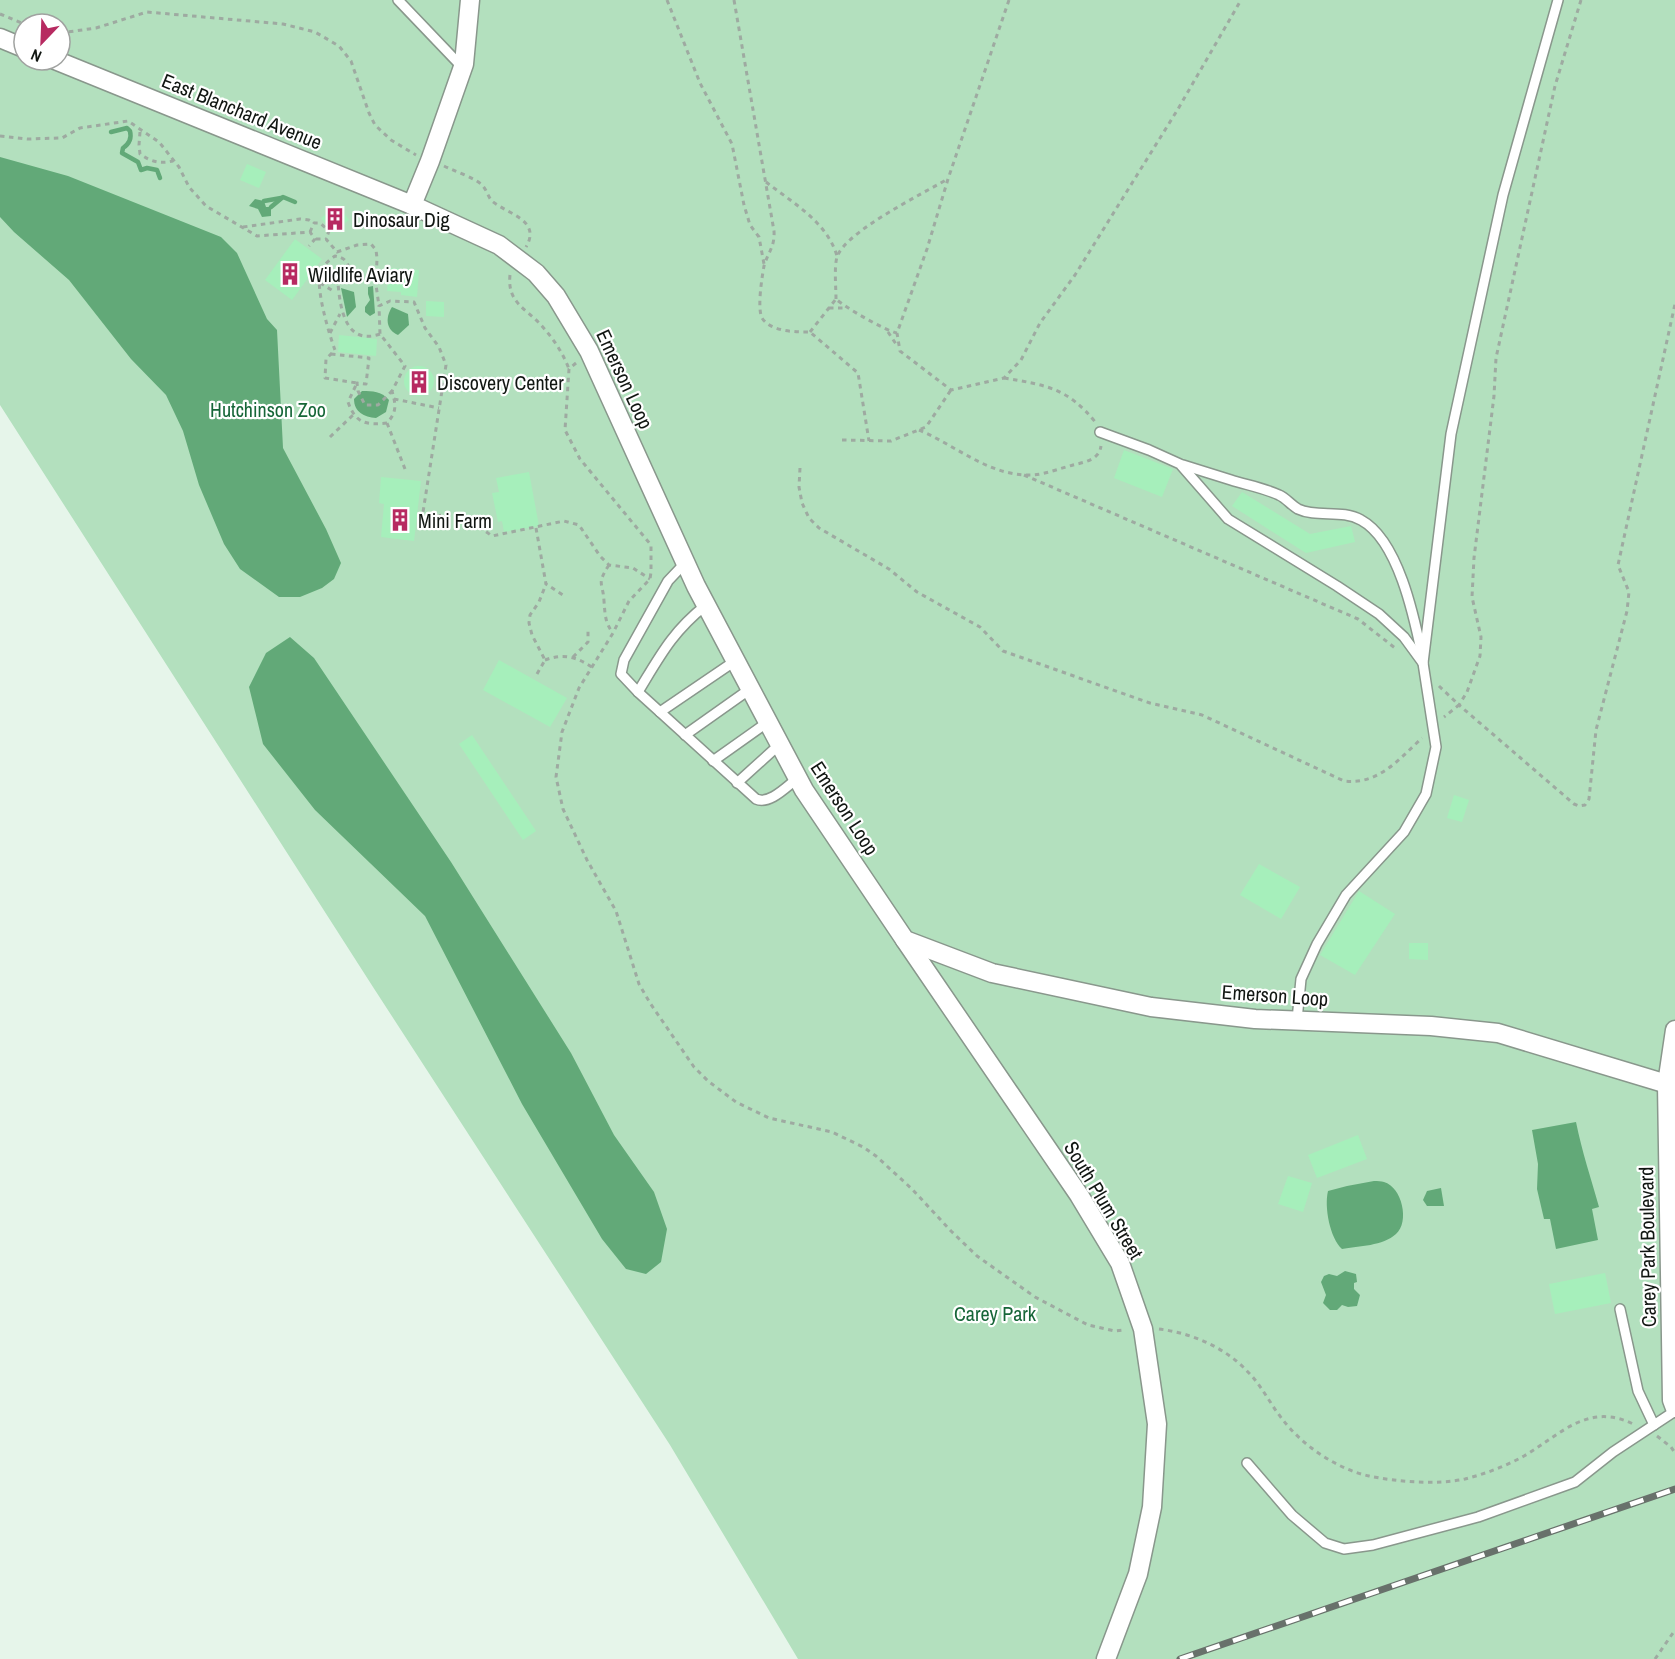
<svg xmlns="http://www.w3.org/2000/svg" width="1675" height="1659" font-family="'Archivo Narrow',sans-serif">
	<rect width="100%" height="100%" fill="#e6f5ea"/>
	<path fill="#b3e0be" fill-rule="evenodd" d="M0 0H1675V1659H798L670 1445 373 987 0 405ZM24 24H60V60H24Z"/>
	<g fill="#62a978">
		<path d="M0 157 68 176 221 237 237 253 267 319 277 330 283 448 326 529 341 563 334 579 322 588 300 597H279L240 569 224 544 199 485 183 431 166 395 131 359 69 280 14 232 0 217Z"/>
		<path d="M255 199 264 201 266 207H271V216L262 217 258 209 249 206Z"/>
		<path d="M373 286 375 313 370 316 365 312V307L370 300 368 294V287Z"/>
		<path d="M341 288 354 292 356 307 347 317Z"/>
		<path d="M392 307 408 314 409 325 398 335C386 330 385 318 392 307Z"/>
		<path d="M362 391C373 391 381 391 389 400L386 412 376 418C364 417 354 412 354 399Z"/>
		<path d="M290 637 314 658 451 862 571 1053 614 1135 654 1192 667 1229 661 1262 646 1274 626 1269 602 1239 522 1104 425 916 315 810 263 744 249 687 266 653Z"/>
		<path d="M1576 1122C1582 1152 1591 1178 1599 1207L1592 1209 1598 1240 1556 1249 1550 1219H1544L1537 1189 1538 1164 1532 1130Z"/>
		<path d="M1374 1181C1378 1181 1381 1181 1384 1182 1402 1187 1410 1222 1396 1234 1383 1246 1359 1246 1342 1249 1330 1238 1324 1207 1328 1191L1347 1186Z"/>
		<path d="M1441 1188 1444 1206H1427L1423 1200 1427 1191Z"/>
		<path d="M1345 1271 1356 1274 1357 1282 1354 1283V1289L1360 1295 1357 1306 1348 1307 1342 1305 1337 1310H1330L1323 1303 1326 1295 1321 1282 1324 1276 1329 1274 1337 1276Z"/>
	</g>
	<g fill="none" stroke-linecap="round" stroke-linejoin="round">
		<g stroke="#62a978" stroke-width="4.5">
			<path d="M111 132 127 128 130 131C132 139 129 144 123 148L122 153 138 162 141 170 147 168 157 170 160 178"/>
			<path d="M264 201 281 198"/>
			<path d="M271 207 283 197 295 202"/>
		</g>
	</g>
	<g fill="#a6efbb">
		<path d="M247 164 266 172 259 188 240 180Z"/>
		<path d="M338 205 349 220 332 233 321 218Z"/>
		<path d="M295 239 322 259 292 300 265 280Z"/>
		<path d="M389 268 419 270 417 297 401 295V292L387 291Z"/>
		<path d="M426 301 444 302V317L426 316Z"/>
		<path d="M339 335 377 339 376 356 338 352Z"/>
		<circle cx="419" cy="381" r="15"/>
		<path d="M1124 450 1173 469 1162 497 1114 478Z"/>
		<path d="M529 472 539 526 504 532 502 521 498 522 492 493 499 492 496 478Z"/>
		<path d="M381 477 421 481 414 541 381 537 384 504 379 503Z"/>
		<path d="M1242 492 1310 534 1351 526 1355 542 1306 553 1232 506Z"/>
		<path d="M499 660 567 698 550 727 483 690Z"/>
		<path d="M472 735 536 831 523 840 459 744Z"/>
		<path d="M1454 795 1469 800 1462 822 1447 818Z"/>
		<path d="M1259 864 1300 887 1281 919 1240 895Z"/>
		<path d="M1359 891 1395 914 1355 975 1320 955Z"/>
		<path d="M1409 943H1428V960L1409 959Z"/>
		<path d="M1358 1135 1367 1159 1317 1178 1308 1155Z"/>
		<path d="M1288 1176 1312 1183 1303 1212 1278 1204Z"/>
		<path d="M1605 1273 1611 1303 1555 1314 1549 1284Z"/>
	</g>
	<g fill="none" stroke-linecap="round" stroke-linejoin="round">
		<g stroke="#89978c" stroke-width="12">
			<g id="service">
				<path d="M398 0 463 68"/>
				<path d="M1100 432 1149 450 1180 464 1228 519 1337 586 1379 614 1404 637 1423 663"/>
				<path d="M1183 465C1199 470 1215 475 1231 480 1247 485 1264 488 1279 495 1286 498 1291 505 1298 509 1317 518 1342 509 1361 520 1398 540 1414 616 1422 655"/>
				<path d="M685 563 668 581 624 660 621 674 638 692 756 799C770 805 787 786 798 778"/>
				<path d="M638 692C660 656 672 632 706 605"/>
				<path d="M660 712 735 661"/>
				<path d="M685 735 750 689"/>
				<path d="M713 761 768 722"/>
				<path d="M737 783 780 744"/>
				<path d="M1297 1020 1301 979 1317 944 1346 895 1404 832 1426 794 1436 747 1423 663 1451 434 1503 195 1558 0"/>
				<path d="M1620 1309 1638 1391 1654 1425"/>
				<path d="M1247 1463 1292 1515 1325 1543 1344 1549 1373 1545 1478 1517 1575 1482 1613 1452 1675 1411"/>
			</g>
		</g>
		<g stroke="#89978c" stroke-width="21">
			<g id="minor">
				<path d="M470 0 464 64 430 161 412 205 499 245 536 273 556 296 589 351 696 586 804 790 905 940 992 973 1151 1007 1255 1019 1431 1026 1498 1033 1667 1084"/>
				<path d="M0 38 24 48"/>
				<path d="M55 60 412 205"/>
				<path d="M905 940 1079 1195 1120 1263 1143 1329 1157 1424 1152 1507 1138 1574 1106 1659"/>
				<path d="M1675 1030 1667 1084 1672 1400 1675 1408"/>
			</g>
		</g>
		<g stroke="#9eaaa1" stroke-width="3" stroke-dasharray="4.5 4.5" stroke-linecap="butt">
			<path d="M667 0 700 83 732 144 744 205 750 225 759 237 764 264"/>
			<path d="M734 0 774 231C775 247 768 252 764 266 762 277 757 308 762 318 771 332 796 332 810 332L858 373 869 441"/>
			<path d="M1009 0 948 179 927 249 897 333 900 351 951 390 1004 378 1021 360 1040 323 1075 275 1178 109 1241 0"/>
			<path d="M1581 0 1555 86 1496 358 1494 396 1474 558 1472 597 1481 637 1480 656 1467 692 1459 705 1574 804 1579 806 1585 805 1589 799 1596 730 1627 611 1629 592 1618 565 1675 304"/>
			<path d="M0 14 24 24"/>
			<path d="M60 33 96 28 147 12 283 24 315 32 339 46 351 61 369 113 375 125 391 140 416 155"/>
			<path d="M140 132 139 145 140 154C151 162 160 164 173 161"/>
			<path d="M0 136 27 139 62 138 80 128 128 121 159 142 179 167 189 187 206 206 257 236 310 232 315 239 309 246"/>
			<path d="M444 166C454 171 475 178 482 185 487 190 488 197 492 201 507 214 542 220 526 247"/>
			<path d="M766 182C793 203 827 222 837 256"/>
			<path d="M243 227 300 219 309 220 314 223"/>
			<path d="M310 232 314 223H320L329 231 326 239"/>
			<path d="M316 239H326L337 252 357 245 371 244 376 250 377 258 376 285 379 306"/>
			<path d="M510 275C507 303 526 308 541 325 553 338 563 353 569 369"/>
			<path d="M320 283 335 292"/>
			<path d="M836 299C836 288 834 267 837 257 845 232 922 194 946 180"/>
			<path d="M829 308H845"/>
			<path d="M810 332 836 299C844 307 886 331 897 333"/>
			<path d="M888 332 898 347"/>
			<path d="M330 333 340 314"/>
			<path d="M380 334C346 346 340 309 338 283L340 277 349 269C347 260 344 258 335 256 329 260 322 266 320 274 316 290 329 334 335 350L326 359 325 378 357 383 348 402C356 424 366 425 387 423 397 412 396 405 392 391L405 366 380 334 379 306 390 301 414 302 425 328 439 347 446 365 421 525C450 504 467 518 492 536L564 521 579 525 600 556 609 565 633 568 650 579"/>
			<path d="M331 354 369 358 366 384 357 383 358 391 365 405H378L392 391"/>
			<path d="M576 363 569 369 565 430 580 459 651 545V572L650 579 629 601 613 633 579 688 562 732 556 777 563 809 587 860 616 911 639 984 650 1003 694 1067 708 1081 736 1102 769 1118 832 1132 863 1147 876 1156 912 1189 951 1231 977 1256 1035 1297 1088 1325 1115 1331 1125 1330"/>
			<path d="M1004 378C1046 385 1068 388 1096 423"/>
			<path d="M394 399 439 408"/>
			<path d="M387 423 405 469"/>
			<path d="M919 430C957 446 990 477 1033 475 1046 474 1061 468 1073 465 1085 462 1099 460 1101 446"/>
			<path d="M330 437 353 415"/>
			<path d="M842 440 891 441 926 427 951 390"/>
			<path d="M800 468 799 487 802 503 809 518 819 528 889 569 917 592 980 627 1003 651 1150 703 1202 715 1344 781C1379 785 1399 759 1422 738"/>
			<path d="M1024 475 1358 619 1395 648"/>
			<path d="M536 528 546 584 563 595"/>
			<path d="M609 565C596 585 603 582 604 601 605 614 605 623 613 633"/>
			<path d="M573 657 588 642V630"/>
			<path d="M545 660C564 653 576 657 592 667"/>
			<path d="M537 674 545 660 532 635 529 623 530 615 539 602 546 584"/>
			<path d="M1439 686 1459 705 1444 717"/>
			<path d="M1159 1329C1191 1333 1225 1347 1248 1372 1262 1386 1270 1404 1283 1420 1303 1446 1337 1469 1369 1476 1397 1482 1438 1485 1465 1479 1485 1474 1506 1466 1524 1456 1561 1434 1589 1401 1635 1425"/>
			<path d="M1657 1436 1671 1447 1675 1453"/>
			<path d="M1655 1659 1675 1630"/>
		</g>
		<use href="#service" stroke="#fff" stroke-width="9"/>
		<use href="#minor" stroke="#fff" stroke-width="18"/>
		<g stroke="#68716b" stroke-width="7">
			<path id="rail" d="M1180 1659 1675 1489"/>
		</g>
		<use href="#rail" stroke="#fff" stroke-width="4.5" stroke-dasharray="14" stroke-linecap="butt"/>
	</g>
	<defs>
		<g id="building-bare" transform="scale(1.8)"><path d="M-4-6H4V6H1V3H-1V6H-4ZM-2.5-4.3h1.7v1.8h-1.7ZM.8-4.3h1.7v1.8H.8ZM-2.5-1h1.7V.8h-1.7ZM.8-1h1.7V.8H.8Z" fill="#b72a61" stroke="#fff" stroke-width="2.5" paint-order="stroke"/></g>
	</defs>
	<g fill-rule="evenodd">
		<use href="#building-bare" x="335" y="219"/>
		<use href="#building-bare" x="290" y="274"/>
		<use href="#building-bare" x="419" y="382"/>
		<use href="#building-bare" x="400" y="520"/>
	</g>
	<g text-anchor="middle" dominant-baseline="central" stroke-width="4.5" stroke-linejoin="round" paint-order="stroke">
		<g font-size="20" fill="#111612" stroke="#fff">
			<text transform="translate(242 111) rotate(22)">East Blanchard Avenue</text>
			<text transform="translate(625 379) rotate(65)">Emerson Loop</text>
			<text transform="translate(845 808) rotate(57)">Emerson Loop</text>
			<text transform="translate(1275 995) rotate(4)">Emerson Loop</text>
			<text transform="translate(1104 1200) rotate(59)">South Plum Street</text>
			<text transform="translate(1647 1247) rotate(-91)">Carey Park Boulevard</text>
		</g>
		<g font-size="20" fill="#111612" stroke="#fff" text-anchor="start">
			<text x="353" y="219">Dinosaur Dig</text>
			<text x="308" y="274">Wildlife Aviary</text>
			<text x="437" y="382">Discovery Center</text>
			<text x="418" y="520">Mini Farm</text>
		</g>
		<g font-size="20" fill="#166638" stroke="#fff">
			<text x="268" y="409">Hutchinson Zoo</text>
			<text x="995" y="1313">Carey Park</text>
		</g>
	</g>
	<g transform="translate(42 42) rotate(203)"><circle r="28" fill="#ffffff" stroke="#a0a2a0" stroke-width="1.5"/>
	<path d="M0-4.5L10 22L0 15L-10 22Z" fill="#b72a61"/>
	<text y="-9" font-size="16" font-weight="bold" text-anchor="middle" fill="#111612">N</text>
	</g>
</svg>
